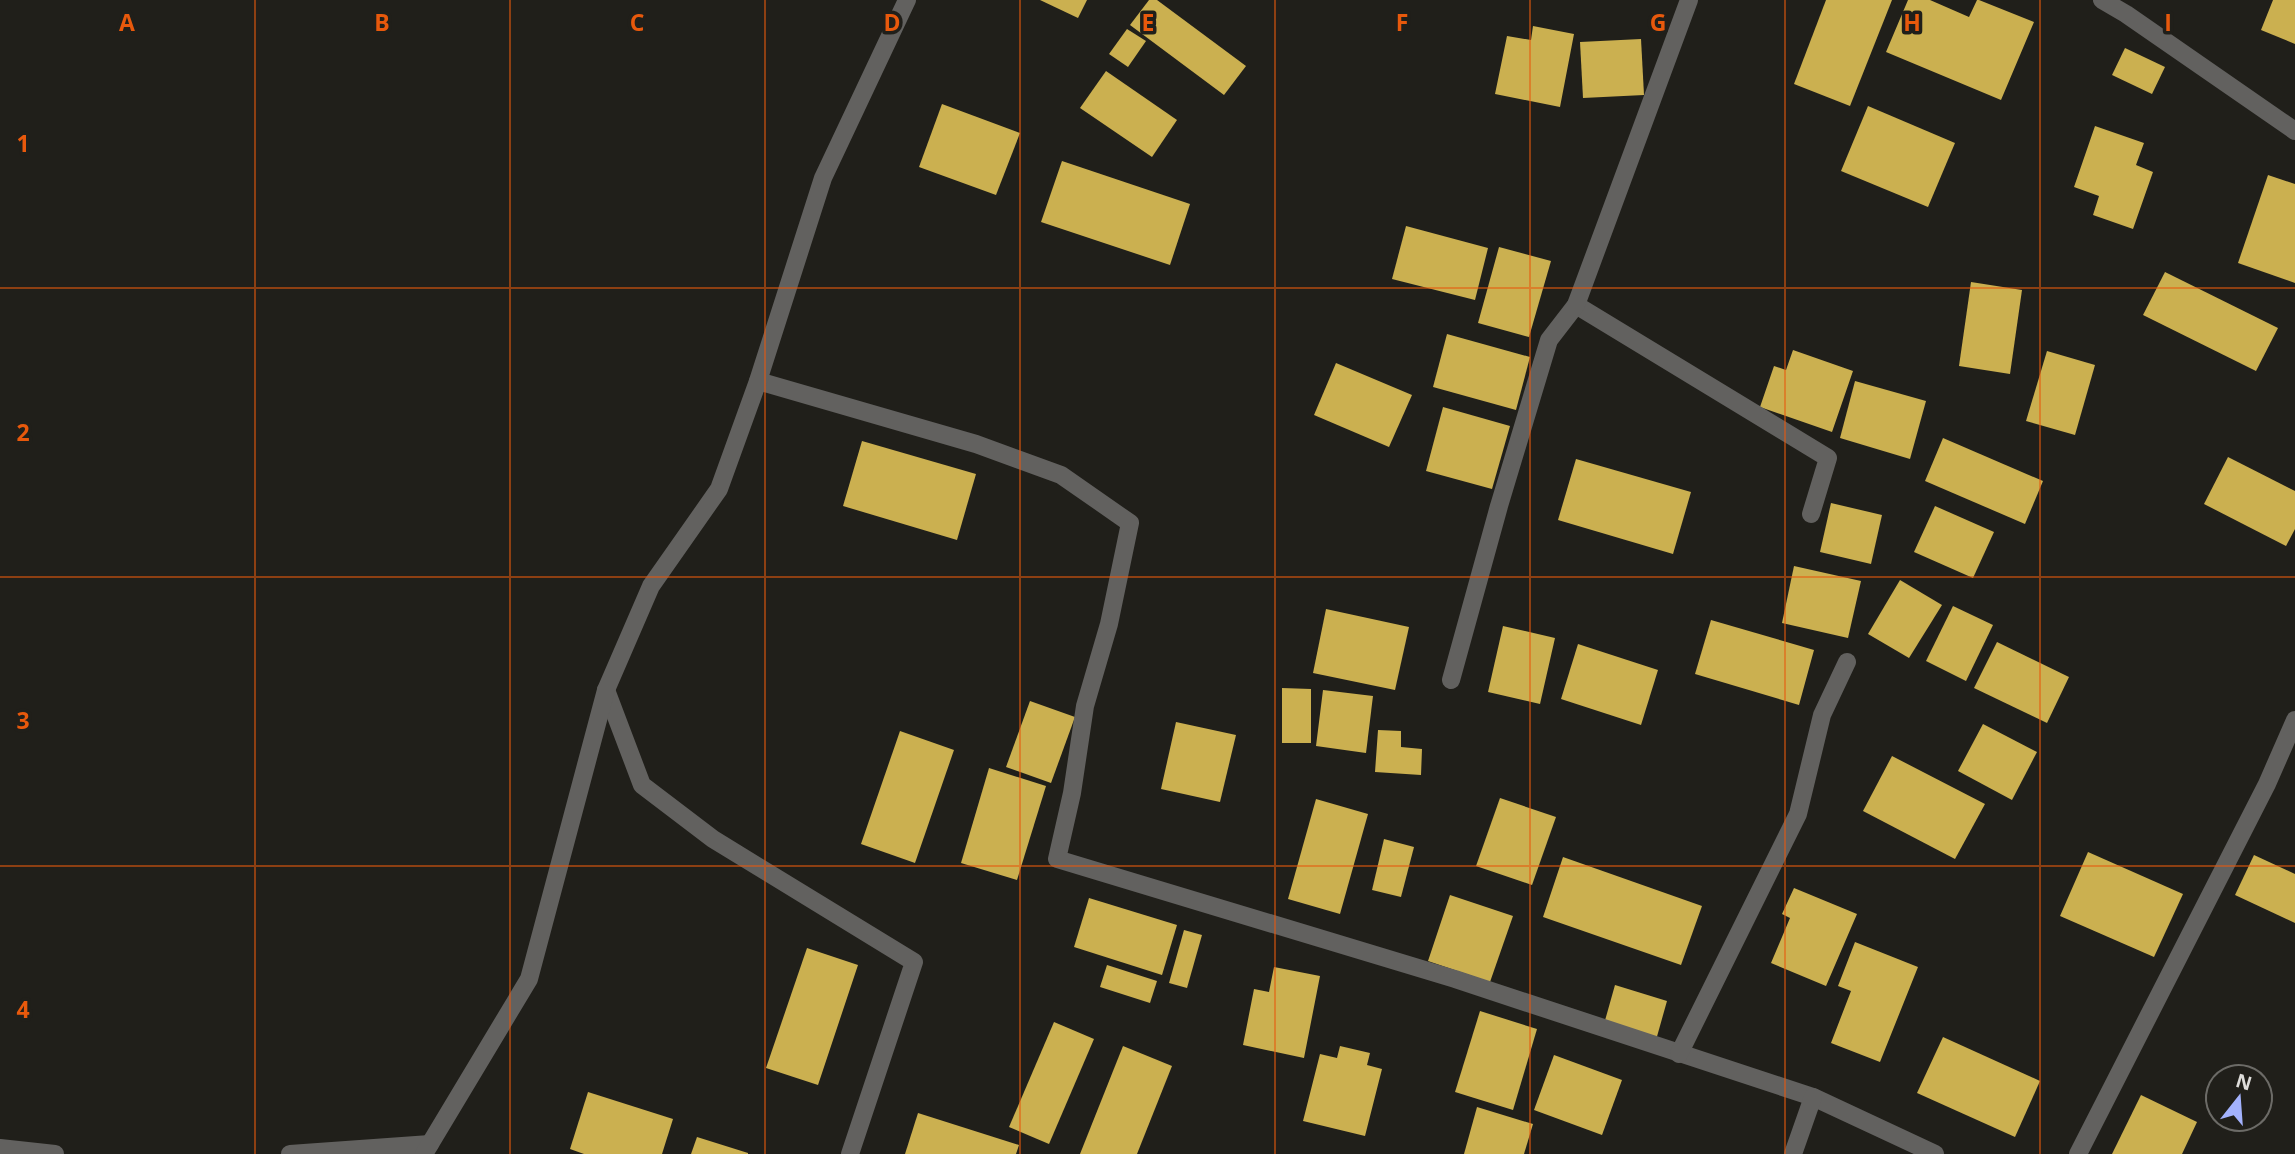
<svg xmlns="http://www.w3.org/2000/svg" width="2295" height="1154" font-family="'Open Sans',sans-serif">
	<rect width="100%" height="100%" fill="#201f1a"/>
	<g fill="#cbb050">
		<path d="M1040 0H1087L1078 18Z"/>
		<path d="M1149 0H1157L1246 66 1224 95 1130 25Z"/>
		<path d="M1826 0H1892L1850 106 1794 84Z"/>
		<path d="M1908 0H1930L1969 17 1977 0H1979L2034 22 2001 100 1886 52Z"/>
		<path d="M2273 0H2295V44L2261 30Z"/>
		<path d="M1533 26 1574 34 1560 107 1495 94 1507 36 1531 40Z"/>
		<path d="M1127 29 1146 41 1128 67 1109 54Z"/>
		<path d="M1641 39 1644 95 1583 98 1580 42Z"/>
		<path d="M2125 48 2165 67 2152 94 2112 75Z"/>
		<path d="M1106 71 1177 120 1152 157 1080 108Z"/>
		<path d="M942 104 1020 133 996 195 919 167Z"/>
		<path d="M1868 106 1955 143 1928 207 1841 171Z"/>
		<path d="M2095 126 2144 143 2136 165 2153 172 2133 229 2093 215 2099 196 2074 187Z"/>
		<path d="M1062 161 1190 204 1170 265 1041 222Z"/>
		<path d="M2268 175 2295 184V283L2238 263Z"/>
		<path d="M1406 226 1488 248 1475 300 1392 279Z"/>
		<path d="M1499 247 1551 261 1529 337 1478 323Z"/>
		<path d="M2165 272 2278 328 2256 371 2143 315Z"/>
		<path d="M1971 282 2022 290 2010 374 1959 366Z"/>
		<path d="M1447 334 1530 357 1516 410 1433 387Z"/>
		<path d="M1793 350 1853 371 1832 432 1760 407 1774 366 1786 370Z"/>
		<path d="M2047 351 2095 365 2075 435 2026 421Z"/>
		<path d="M1336 363 1412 395 1389 447 1314 415Z"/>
		<path d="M1855 381 1926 401 1910 459 1840 438Z"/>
		<path d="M1443 407 1510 426 1492 489 1426 471Z"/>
		<path d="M1943 438 2043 481 2025 524 1925 481Z"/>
		<path d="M862 441 976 474 957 540 843 506Z"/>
		<path d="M2228 457 2295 491V529L2286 546 2204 504Z"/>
		<path d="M1576 459 1691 492 1673 554 1558 520Z"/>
		<path d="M1831 503 1882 515 1871 564 1820 552Z"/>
		<path d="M1935 506 1994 532 1973 578 1914 552Z"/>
		<path d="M1794 566 1861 581 1848 638 1782 623Z"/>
		<path d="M1900 580 1942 605 1909 658 1868 634Z"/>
		<path d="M1953 606 1993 625 1966 681 1926 661Z"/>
		<path d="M1326 609 1409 627 1395 690 1313 673Z"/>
		<path d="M1711 620 1814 650 1799 705 1695 674Z"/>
		<path d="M1503 626 1555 638 1540 704 1488 692Z"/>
		<path d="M1997 642 2069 677 2047 723 1974 688Z"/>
		<path d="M1578 644 1658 670 1641 725 1561 699Z"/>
		<path d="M1282 688 1311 689V743H1282Z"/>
		<path d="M1323 690 1373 696 1366 753 1316 746Z"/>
		<path d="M1030 701 1075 717 1051 783 1006 767Z"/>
		<path d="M1176 722 1236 735 1220 802 1161 789Z"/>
		<path d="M1983 724 2037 752 2012 800 1958 771Z"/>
		<path d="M1378 730 1401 731V747L1422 749 1421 775 1375 772Z"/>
		<path d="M900 731 954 750 915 863 861 844Z"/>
		<path d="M1892 756 1985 804 1955 859 1863 811Z"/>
		<path d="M989 768 1046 786 1017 880 961 863Z"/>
		<path d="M1500 798 1556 817 1532 885 1476 866Z"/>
		<path d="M1316 799 1368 814 1340 914 1288 899Z"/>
		<path d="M1384 839 1414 847 1401 897 1372 890Z"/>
		<path d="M2088 852 2183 894 2154 957 2060 916Z"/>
		<path d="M2254 855 2295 874V923L2235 895Z"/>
		<path d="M1563 857 1702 906 1681 965 1543 917Z"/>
		<path d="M1794 888 1857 914 1826 986 1771 963 1790 918 1782 914Z"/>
		<path d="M1450 895 1513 916 1490 982 1428 961Z"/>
		<path d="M1089 898 1177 925 1162 975 1074 947Z"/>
		<path d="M1184 930 1202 935 1187 988 1169 983Z"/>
		<path d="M1855 942 1918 967 1880 1062 1831 1043 1851 991 1838 986Z"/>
		<path d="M807 948 858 965 818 1085 766 1068Z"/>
		<path d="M1107 965 1157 981 1150 1003 1100 987Z"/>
		<path d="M1274 967 1320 976 1304 1058 1243 1045 1254 989 1269 992Z"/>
		<path d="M1615 985 1667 1001 1656 1040 1604 1024Z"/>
		<path d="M1480 1011 1537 1029 1513 1110 1455 1092Z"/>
		<path d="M1054 1022 1094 1039 1049 1144 1009 1127Z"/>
		<path d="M1943 1037 2040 1081 2015 1137 1917 1093Z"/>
		<path d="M1123 1046 1172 1066 1137 1154H1080Z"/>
		<path d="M1340 1046 1370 1053 1367 1065 1382 1069 1365 1136 1303 1121 1320 1054 1337 1058Z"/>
		<path d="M1554 1055 1622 1080 1602 1135 1534 1110Z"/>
		<path d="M588 1092 673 1119 662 1154H584L570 1149Z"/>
		<path d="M2141 1095 2197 1122 2182 1154H2112Z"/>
		<path d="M1477 1107 1533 1124 1524 1154H1464Z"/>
		<path d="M918 1113 1019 1145 1016 1154H905Z"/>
		<path d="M697 1137 748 1153V1154H691Z"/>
	</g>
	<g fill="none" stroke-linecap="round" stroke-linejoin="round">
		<g stroke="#62615f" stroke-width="18">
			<path d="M2102 0 2126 14 2295 131"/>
			<path d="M1576 305 1828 458 1811 514"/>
			<path d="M758 381 976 444 1061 475 1130 523 1109 624 1085 706 1072 793 1057 859 1455 979 1813 1097 1935 1154"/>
			<path d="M1451 680 1499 506 1549 340 1576 305 1689 0"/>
			<path d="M606 690 642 785 713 839 914 962 850 1154"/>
			<path d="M1679 1054 1798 814 1822 715 1847 662"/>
			<path d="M0 1148 55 1154"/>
			<path d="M290 1154 430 1144"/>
			<path d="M424 1154 529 979 606 690 651 586 719 489 758 381 823 178 907 0"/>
			<path d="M1793 1154 1813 1097"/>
			<path d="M2078 1154 2267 784 2295 720"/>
		</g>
	</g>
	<path fill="none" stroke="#e8590c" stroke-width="2" stroke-opacity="0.55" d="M255 0V1154M510 0V1154M765 0V1154M1020 0V1154M1275 0V1154M1530 0V1154M1785 0V1154M2040 0V1154M0 288H2295M0 577H2295M0 866H2295"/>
	<g font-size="23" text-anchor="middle" font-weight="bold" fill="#e8590c" stroke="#201f1a" stroke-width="7" stroke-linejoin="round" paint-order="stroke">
		<text x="127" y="31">A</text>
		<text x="382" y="31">B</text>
		<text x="637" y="31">C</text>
		<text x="892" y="31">D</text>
		<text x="1148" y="31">E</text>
		<text x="1402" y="31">F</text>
		<text x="1658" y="31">G</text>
		<text x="1912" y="31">H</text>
		<text x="2168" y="31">I</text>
		<text x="23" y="152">1</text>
		<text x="23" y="441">2</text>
		<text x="23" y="729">3</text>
		<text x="23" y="1018">4</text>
	</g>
	<g transform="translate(2239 1098) rotate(17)"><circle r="33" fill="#201f1a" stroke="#6c6b67" stroke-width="2"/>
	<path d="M0-5L12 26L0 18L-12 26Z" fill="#a3b2fd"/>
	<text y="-10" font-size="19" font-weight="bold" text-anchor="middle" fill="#deddda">N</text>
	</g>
</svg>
